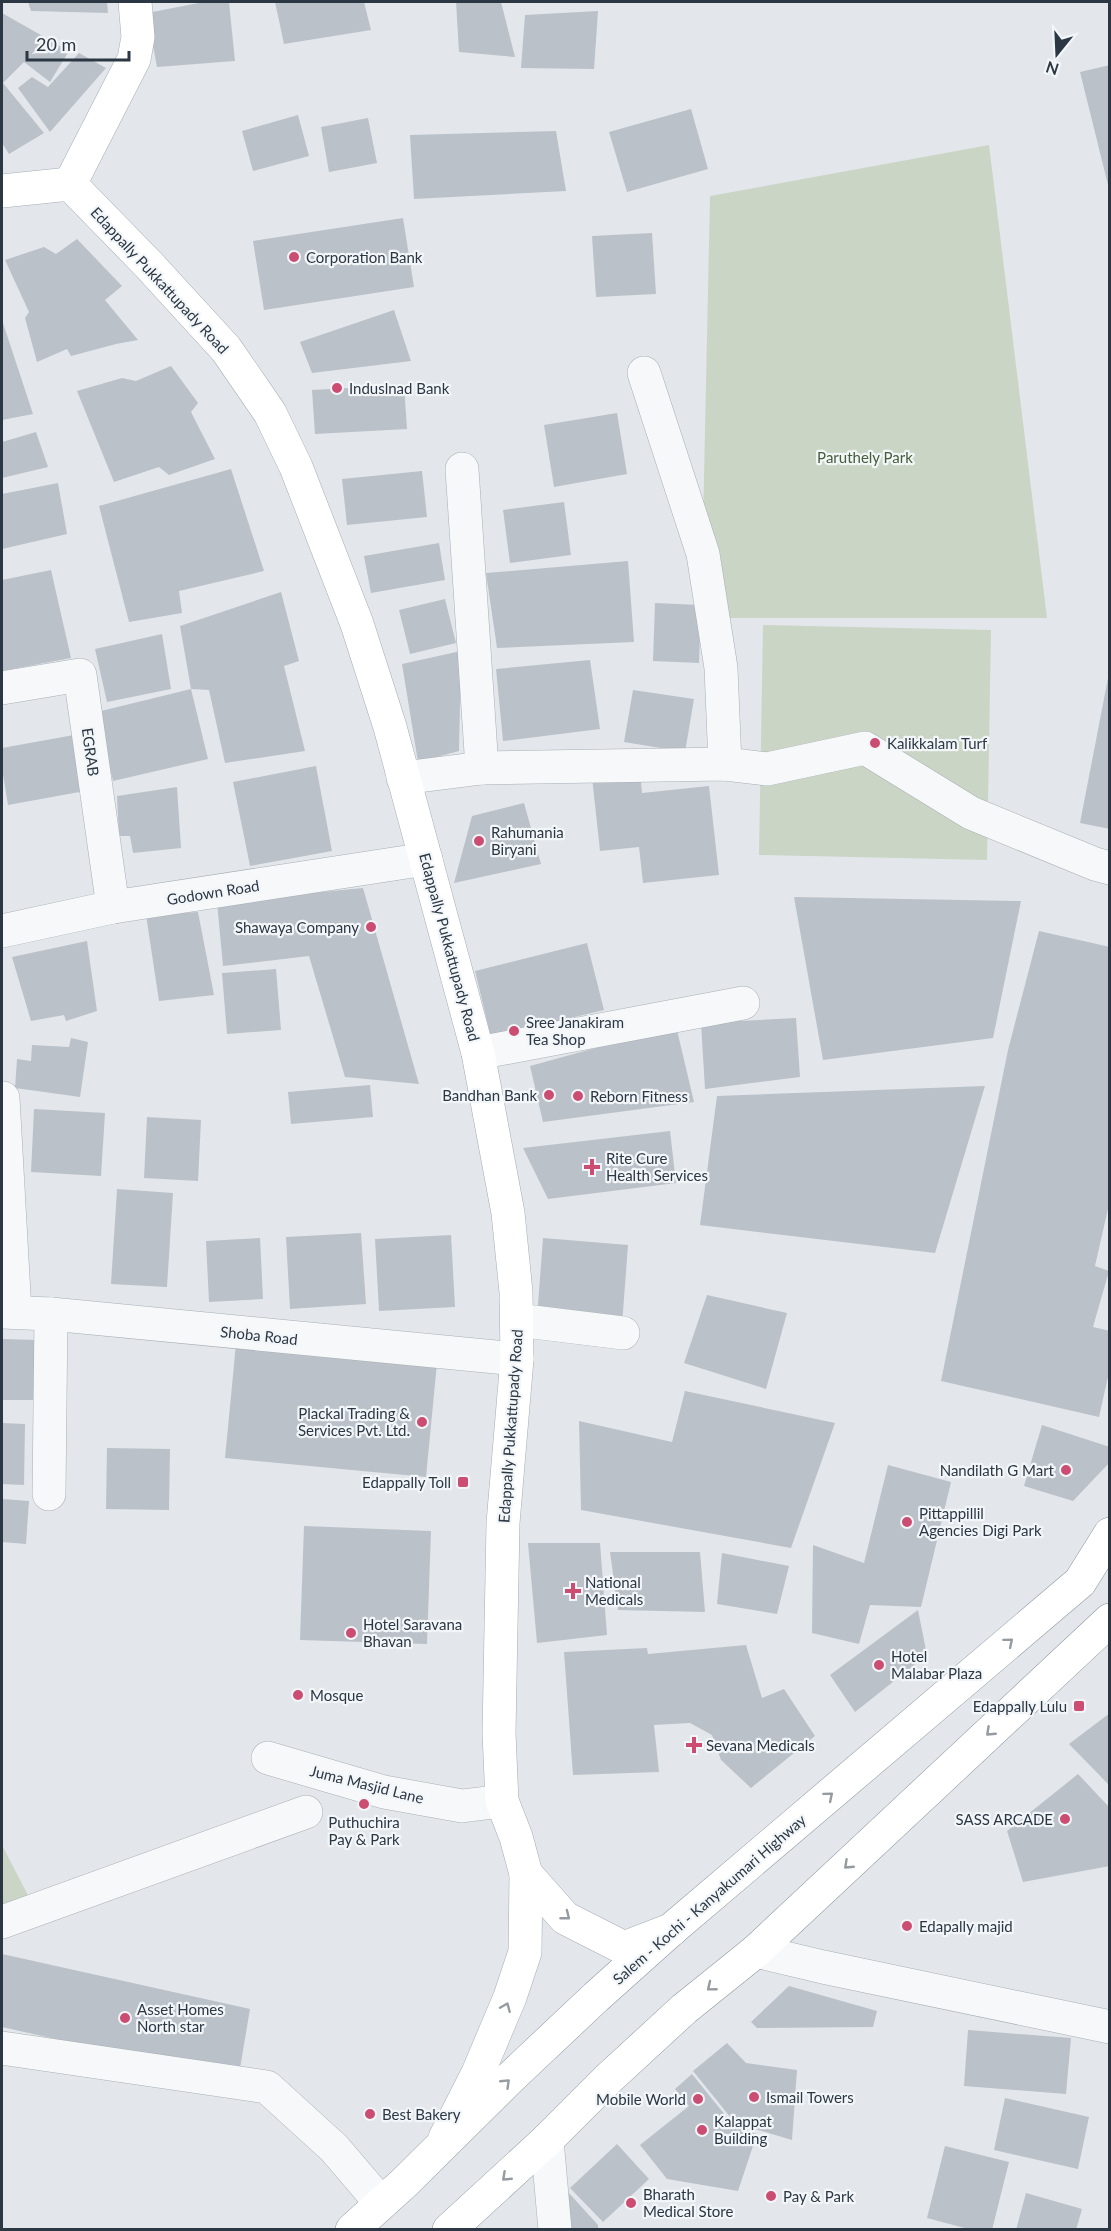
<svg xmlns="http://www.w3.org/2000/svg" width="1111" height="2231" font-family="Lato,sans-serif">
	<rect width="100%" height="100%" fill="#e3e7eb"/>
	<g fill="#cbd5c5">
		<path d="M989 145 1047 618H701L710 196Z"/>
		<path d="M763 625 991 630 987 860 759 855Z"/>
		<path d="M2 1845 33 1905 2 1916Z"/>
	</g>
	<g fill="#bbc1c8">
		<path d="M28 2H107L108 13 31 11Z"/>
		<path d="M204 2H229L235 61 157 67 147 13Z"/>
		<path d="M275 2H364L371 30 284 44Z"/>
		<path d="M456 2H501L515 57 459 52Z"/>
		<path d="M598 11 594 69 521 68 525 15Z"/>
		<path d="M2 13 69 51 50 82 24 62 3 83 44 133 9 154 2 143Z"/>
		<path d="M79 53 106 68 50 132 18 88 32 77 48 87Z"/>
		<path d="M1110 65V189H1109L1080 72Z"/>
		<path d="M691 109 708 169 627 192 609 132Z"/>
		<path d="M298 115 309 156 253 171 242 131Z"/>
		<path d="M368 118 377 163 329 172 321 127Z"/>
		<path d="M556 131 566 191 414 199 410 135Z"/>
		<path d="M403 218 414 287 264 310 253 241Z"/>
		<path d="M652 233 656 294 596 297 592 236Z"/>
		<path d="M77 239 122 286 105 300 138 340 116 344 71 356 67 349 37 362 25 318 29 312 5 260 44 247 56 254Z"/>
		<path d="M394 310 411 361 312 373 300 342Z"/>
		<path d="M2 320 33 414 2 420Z"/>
		<path d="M171 366 198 403 191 412 215 459 169 475 159 467 114 482 77 391 122 378 136 381Z"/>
		<path d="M404 385 407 429 315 434 312 390Z"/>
		<path d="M617 413 627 474 554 487 544 425Z"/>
		<path d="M36 432 48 467 2 478V442Z"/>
		<path d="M231 469 264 571 179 591 182 613 129 622 99 506Z"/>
		<path d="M422 471 427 517 347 525 342 479Z"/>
		<path d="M58 483 67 534 2 549V494Z"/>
		<path d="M564 502 571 555 510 563 503 510Z"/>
		<path d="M439 543 445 580 371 593 364 556Z"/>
		<path d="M628 561 634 642 497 648 486 573Z"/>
		<path d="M51 570 71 658 2 671V580Z"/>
		<path d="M281 592 299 661 284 666 305 751 225 763 209 690 191 689 180 626Z"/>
		<path d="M445 599 456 643 410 654 399 610Z"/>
		<path d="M655 603 701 605 699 663 653 661Z"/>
		<path d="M162 634 171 689 107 702 95 649Z"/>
		<path d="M461 651 459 751 418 762 402 664Z"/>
		<path d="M590 660 600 729 503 741 496 669Z"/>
		<path d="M1108 678H1110V829L1080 823Z"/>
		<path d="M191 689 208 759 113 781 97 712Z"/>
		<path d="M633 690 694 699 685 752 624 742Z"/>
		<path d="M74 735 85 791 8 805 2 768V748Z"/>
		<path d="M316 766 332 851 250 866 233 782Z"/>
		<path d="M640 772 642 793 709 786 719 875 643 883 639 847 600 851 592 777Z"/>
		<path d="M177 787 181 848 133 853 130 836H119L117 796Z"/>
		<path d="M524 803 541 864 454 883 472 816Z"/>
		<path d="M363 888 419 1084 345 1077 309 956 223 966 217 902Z"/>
		<path d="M794 897 1021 901 993 1038 823 1060Z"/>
		<path d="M198 912 214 995 159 1001 146 915Z"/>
		<path d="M1039 931 1110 947V1200L1095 1266 1109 1271 1093 1327 1110 1331V1368L1099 1417 941 1381 1008 1050Z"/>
		<path d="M87 941 97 1011 66 1021 64 1015 31 1021 12 957Z"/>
		<path d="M587 943 604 1010 491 1037 475 971Z"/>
		<path d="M276 969 281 1030 227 1034 222 973Z"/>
		<path d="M796 1018 800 1077 705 1089 701 1023Z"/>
		<path d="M676 1026 694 1102 543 1122 530 1066Z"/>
		<path d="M71 1038 88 1042 80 1097 15 1088 17 1059 31 1061 32 1045 69 1047Z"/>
		<path d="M370 1085 373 1117 291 1124 288 1092Z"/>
		<path d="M985 1086 935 1253 700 1225 717 1096Z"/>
		<path d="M34 1109 105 1113 101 1176 31 1172Z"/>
		<path d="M147 1117 201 1120 198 1181 144 1178Z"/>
		<path d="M670 1131 676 1183 548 1199 523 1148Z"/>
		<path d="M117 1189 173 1193 167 1287 111 1284Z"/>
		<path d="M361 1233 366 1304 290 1309 286 1237Z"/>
		<path d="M451 1235 455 1307 379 1311 375 1239Z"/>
		<path d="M260 1238 263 1299 209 1302 206 1241Z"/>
		<path d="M543 1238 628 1245 622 1325 537 1318Z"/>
		<path d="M707 1295 787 1313 766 1389 684 1363Z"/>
		<path d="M2 1339 37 1340V1400H2Z"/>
		<path d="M236 1344 437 1363 426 1477 225 1458Z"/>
		<path d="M685 1391 835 1423 791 1548 581 1510 579 1421 672 1442Z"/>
		<path d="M2 1423 25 1424 24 1485 2 1484Z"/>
		<path d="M1042 1425 1110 1447V1462L1073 1501 1024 1486Z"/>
		<path d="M107 1448 170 1449 169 1510 106 1509Z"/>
		<path d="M888 1465 951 1482 921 1607 870 1605 859 1644 812 1633 813 1545 864 1563Z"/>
		<path d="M2 1499 29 1501 26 1544 2 1542Z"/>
		<path d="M304 1526 431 1531 427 1644 300 1640Z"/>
		<path d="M528 1543H600L607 1635 537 1643Z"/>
		<path d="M610 1552H700L705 1612 618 1610Z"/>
		<path d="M722 1553 789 1566 777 1614 717 1604Z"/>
		<path d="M918 1610 927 1655 855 1712 830 1675Z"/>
		<path d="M746 1645 762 1698 784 1689 815 1736 751 1788 721 1760 712 1735 690 1723 654 1725 659 1772 573 1775 564 1652 647 1648 648 1654Z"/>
		<path d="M1110 1713V1786L1069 1744Z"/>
		<path d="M1078 1774 1110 1808V1866L1023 1882 1007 1831Z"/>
		<path d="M2 1954 250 2009 238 2080 2 2027Z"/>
		<path d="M789 1986 877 2011 873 2027 757 2028 751 2022Z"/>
		<path d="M968 2030 1071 2038 1066 2094 964 2086Z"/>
		<path d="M727 2043 746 2063 797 2070 792 2140 735 2123 693 2071Z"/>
		<path d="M692 2074 734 2126 757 2134 738 2191 667 2179 640 2145 689 2106 675 2089Z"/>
		<path d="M1005 2098 1089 2117 1078 2169 994 2150Z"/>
		<path d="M617 2144 649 2179 603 2222 570 2188Z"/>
		<path d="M945 2146 1009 2162 992 2230H972L927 2218Z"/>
		<path d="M568 2192 598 2225V2230H559Z"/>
		<path d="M1026 2193 1082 2209 1076 2230H1016Z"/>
	</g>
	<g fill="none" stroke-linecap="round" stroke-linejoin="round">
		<g stroke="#a8afb5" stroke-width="34">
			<g id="minor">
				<path d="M644 373 703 554 721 668 725 764"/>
				<path d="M462 469 482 768"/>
				<path d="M2 688 80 675 113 907"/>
				<path d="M403 778 482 768 725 764 767 769 865 748 971 813 1095 864 1110 868"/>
				<path d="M2 931 113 907 426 859"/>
				<path d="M478 1053 743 1003"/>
				<path d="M3 1098 15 1312"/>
				<path d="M2 1312 51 1314 517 1359"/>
				<path d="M517 1320 623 1333"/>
				<path d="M49 1494 51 1314"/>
				<path d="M268 1758 384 1792 462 1806 502 1801"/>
				<path d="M2 1922 306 1812"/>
				<path d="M756 1951 823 1967 1110 2027"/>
				<path d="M2 2048 267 2087 334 2148 381 2203"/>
				<path d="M547 2140 555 2230"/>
			</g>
		</g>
		<g stroke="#a3adb6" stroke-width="34">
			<g id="major">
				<path d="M70 184 134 59 138 37 135 2"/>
				<path d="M2 191 70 184 149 265 226 349 270 413 296 467 357 624 390 727 478 1053 508 1213 516 1292 517 1359 503 1523 499 1733 502 1801 516 1837 526 1874 525 1952 510 1997 478 2073 445 2138"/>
				<path d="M526 1874 565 1918 624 1948 671 1930"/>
			</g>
		</g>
		<g stroke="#8b97a1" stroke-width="34">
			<g id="highway">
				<path d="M352 2230 404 2183 508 2080 596 1997 672 1929 1080 1582 1110 1534"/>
				<path d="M449 2230 547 2140 609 2078 684 2009 756 1951 1110 1620"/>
			</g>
		</g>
		<use href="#minor" stroke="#f6f8f9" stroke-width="33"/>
		<use href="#major" stroke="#fff" stroke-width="33"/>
		<use href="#highway" stroke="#fff" stroke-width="33"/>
	</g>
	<defs><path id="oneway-chevron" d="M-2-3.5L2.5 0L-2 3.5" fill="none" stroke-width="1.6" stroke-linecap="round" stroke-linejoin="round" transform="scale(1.5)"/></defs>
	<g stroke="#959ba1">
		<use href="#oneway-chevron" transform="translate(1009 1642) rotate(-40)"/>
		<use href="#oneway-chevron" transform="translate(990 1732) rotate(137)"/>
		<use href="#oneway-chevron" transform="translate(829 1796) rotate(-40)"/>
		<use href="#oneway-chevron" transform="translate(848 1865) rotate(137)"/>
		<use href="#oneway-chevron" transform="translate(566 1916) rotate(38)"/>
		<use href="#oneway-chevron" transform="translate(711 1987) rotate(141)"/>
		<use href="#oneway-chevron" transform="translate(506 2007) rotate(-67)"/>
		<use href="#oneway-chevron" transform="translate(506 2083) rotate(-44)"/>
		<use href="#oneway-chevron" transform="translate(506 2177) rotate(137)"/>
	</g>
	<g fill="#cb4d72" stroke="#f3f6f8" stroke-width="2">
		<circle cx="294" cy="257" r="6"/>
		<circle cx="337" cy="388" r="6"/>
		<circle cx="875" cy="743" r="6"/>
		<circle cx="479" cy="841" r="6"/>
		<circle cx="371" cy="927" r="6"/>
		<circle cx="514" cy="1031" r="6"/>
		<circle cx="549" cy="1095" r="6"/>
		<circle cx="578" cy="1096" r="6"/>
		<path d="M589 1158h6v6h6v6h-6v6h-6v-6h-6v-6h6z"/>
		<circle cx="422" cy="1422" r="6"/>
		<circle cx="1066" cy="1470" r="6"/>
		<rect x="457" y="1476" width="12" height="12" rx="3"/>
		<circle cx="907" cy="1522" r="6"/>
		<path d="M570 1582h6v6h6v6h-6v6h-6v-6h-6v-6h6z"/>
		<circle cx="351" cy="1633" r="6"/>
		<circle cx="879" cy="1665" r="6"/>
		<circle cx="298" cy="1695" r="6"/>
		<rect x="1073" y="1700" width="12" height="12" rx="3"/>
		<path d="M691 1736h6v6h6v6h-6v6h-6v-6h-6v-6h6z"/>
		<circle cx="364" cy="1804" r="6"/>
		<circle cx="1065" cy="1819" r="6"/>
		<circle cx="907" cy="1926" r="6"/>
		<circle cx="125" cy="2018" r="6"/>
		<circle cx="754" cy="2097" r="6"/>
		<circle cx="698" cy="2099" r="6"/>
		<circle cx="370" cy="2114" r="6"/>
		<circle cx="702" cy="2130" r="6"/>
		<circle cx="771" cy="2196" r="6"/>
		<circle cx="631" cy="2203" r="6"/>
	</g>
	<g text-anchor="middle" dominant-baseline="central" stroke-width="4.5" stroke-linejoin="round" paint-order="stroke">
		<g font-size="15" fill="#2b3743" stroke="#f3f6f8" text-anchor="start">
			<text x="306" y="257">Corporation Bank</text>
			<text x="349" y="388">Induslnad Bank</text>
			<text x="887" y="743">Kalikkalam Turf</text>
			<text x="491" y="832">Rahumania<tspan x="491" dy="17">Biryani</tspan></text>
			<text x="359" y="927" text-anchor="end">Shawaya Company</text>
			<text x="526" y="1022">Sree Janakiram<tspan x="526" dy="17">Tea Shop</tspan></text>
			<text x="537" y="1095" text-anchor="end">Bandhan Bank</text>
			<text x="590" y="1096">Reborn Fitness</text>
			<text x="606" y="1158">Rite Cure<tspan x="606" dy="17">Health Services</tspan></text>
			<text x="410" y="1413" text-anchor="end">Plackal Trading &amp;<tspan x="410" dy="17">Services Pvt. Ltd.</tspan></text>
			<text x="1054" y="1470" text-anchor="end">Nandilath G Mart</text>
			<text x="451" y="1482" text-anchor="end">Edappally Toll</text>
			<text x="919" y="1513">Pittappillil<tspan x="919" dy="17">Agencies Digi Park</tspan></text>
			<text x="585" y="1582">National<tspan x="585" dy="17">Medicals</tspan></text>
			<text x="363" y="1624">Hotel Saravana<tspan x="363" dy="17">Bhavan</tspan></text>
			<text x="891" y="1656">Hotel<tspan x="891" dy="17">Malabar Plaza</tspan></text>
			<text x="310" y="1695">Mosque</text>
			<text x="1067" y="1706" text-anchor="end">Edappally Lulu</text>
			<text x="706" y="1745">Sevana Medicals</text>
			<text x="1053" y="1819" text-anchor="end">SASS ARCADE</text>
			<text x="364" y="1822" text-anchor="middle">Puthuchira<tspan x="364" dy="17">Pay &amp; Park</tspan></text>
			<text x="919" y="1926">Edapally majid</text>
			<text x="137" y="2009">Asset Homes<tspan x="137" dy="17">North star</tspan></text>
			<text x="766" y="2097">Ismail Towers</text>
			<text x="686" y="2099" text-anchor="end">Mobile World</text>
			<text x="382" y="2114">Best Bakery</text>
			<text x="714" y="2121">Kalappat<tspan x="714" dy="17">Building</tspan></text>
			<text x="643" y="2194">Bharath<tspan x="643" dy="17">Medical Store</tspan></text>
			<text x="783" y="2196">Pay &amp; Park</text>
		</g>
		<g font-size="15" fill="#2b3743" stroke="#f3f6f8">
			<text transform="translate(160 280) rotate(47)">Edappally Pukkattupady Road</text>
			<text transform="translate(91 752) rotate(82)">EGRAB</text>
			<text transform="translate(213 892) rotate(-9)">Godown Road</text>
			<text transform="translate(450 947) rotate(75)">Edappally Pukkattupady Road</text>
			<text transform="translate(259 1335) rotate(6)">Shoba Road</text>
			<text transform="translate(510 1426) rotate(-86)">Edappally Pukkattupady Road</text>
			<text transform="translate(367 1784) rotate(14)">Juma Masjid Lane</text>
			<text transform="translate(709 1899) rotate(-41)">Salem - Kochi - Kanyakumari Highway</text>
		</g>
		<g font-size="15" fill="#455e39" stroke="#f3f6f8">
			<text x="865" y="457">Paruthely Park</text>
		</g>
	</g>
	<rect width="1111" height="2231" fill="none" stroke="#2b3743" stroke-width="6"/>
	<g transform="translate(1057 54) rotate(198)" stroke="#f3f6f8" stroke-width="4.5" paint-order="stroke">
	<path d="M0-4.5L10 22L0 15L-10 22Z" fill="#2b3743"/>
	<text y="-9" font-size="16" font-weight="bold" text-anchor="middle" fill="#2b3743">N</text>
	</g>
	<path d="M27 51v9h102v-9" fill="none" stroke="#2b3743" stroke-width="3"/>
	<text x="36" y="51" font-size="18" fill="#2b3743" stroke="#f3f6f8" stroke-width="4.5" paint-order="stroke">20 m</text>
</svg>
